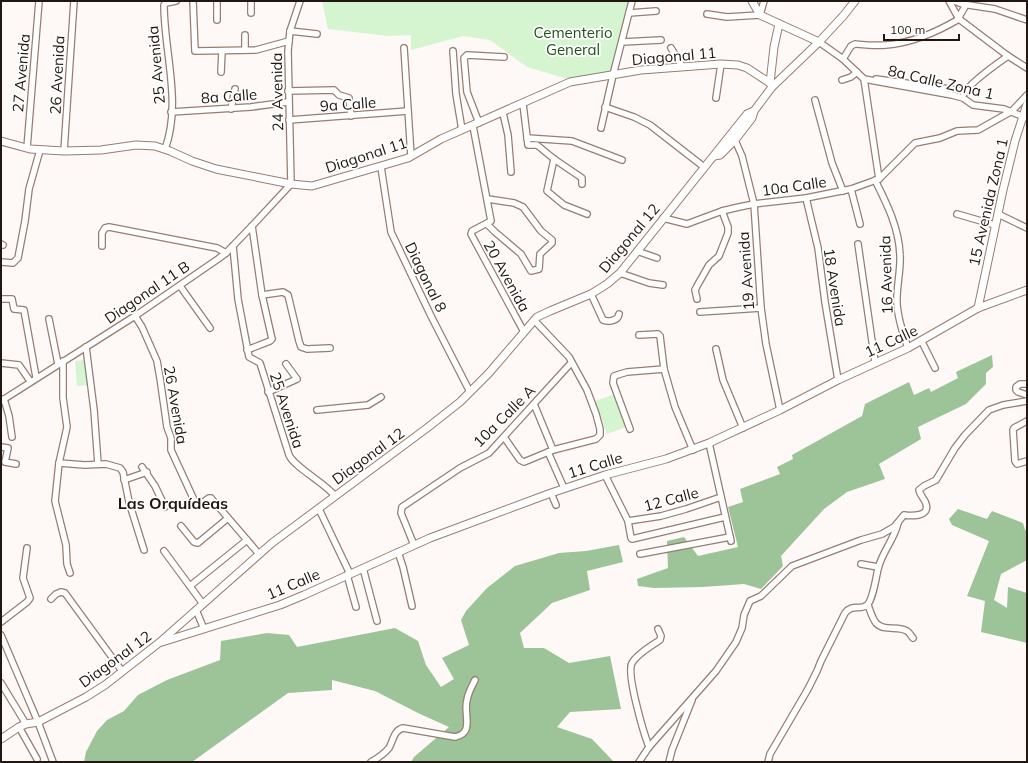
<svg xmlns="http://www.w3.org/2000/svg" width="1028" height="763" font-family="Mulish,sans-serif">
	<rect width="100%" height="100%" fill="#fef8f6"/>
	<g fill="#d4f5d0">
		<path d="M322 1H631L613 72 571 80 527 67 490 40 463 36 411 50V35L388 36 328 29Z"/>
		<path d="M86 360 88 385 77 386 75 361Z"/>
		<path d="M615 394 626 427 607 434 595 401Z"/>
	</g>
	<g fill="#9dc398">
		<path d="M992 355 993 367 986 373V384L966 404 918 427 921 439 879 464 885 479 847 492 824 509 781 556 783 566 761 589 744 584 702 587 654 588 638 586 637 579 668 568 667 541 684 537 698 556 738 547 728 507 743 502 740 489 780 474 777 467 793 459 792 455 862 416 865 404 909 382 914 395 929 388 931 392 958 378 956 372Z"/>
		<path d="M958 509 987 519 992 511 1023 523 1025 530 1027 531V560L1001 574 994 600 1007 608 1008 587 1027 593V643L981 632 985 601 967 596 989 541 952 525 949 519Z"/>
		<path d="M619 545 623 562 587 571 590 590 552 603 520 633 524 648H544L569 663 610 656 621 709 570 712 557 727 592 739 614 762H411L414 757 449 727 418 713 375 691 332 680V690L288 693 192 762H84L86 752 97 731 107 720 124 711 138 695 167 680 220 660 221 641 267 633 289 635 297 647 395 628 418 641 426 665 441 687 454 679 442 658 469 645 461 620 466 611 487 588 515 566 559 553 586 551Z"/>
	</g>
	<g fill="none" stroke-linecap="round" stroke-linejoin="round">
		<g stroke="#967d72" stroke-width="8">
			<g id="street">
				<path d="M193 1 195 51 256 50 289 41"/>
				<path d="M217 1V20"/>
				<path d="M251 1V13"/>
				<path d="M949 1 959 19 1008 56 1027 68"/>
				<path d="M954 1 962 4 995 9 1027 20"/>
				<path d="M629 13 656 11"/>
				<path d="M707 14 727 17 760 15 764 1"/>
				<path d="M290 31 317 34"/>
				<path d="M245 35V50"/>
				<path d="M622 42 661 40"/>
				<path d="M819 42 843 59 864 79 952 95 963 98 973 105 1004 109 1027 118"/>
				<path d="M404 48 411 156"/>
				<path d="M671 48 682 66"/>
				<path d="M453 51 456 94 462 130"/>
				<path d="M843 59 851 46 855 44C866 45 876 46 886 45 912 43 937 32 959 19L960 15 966 5"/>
				<path d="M221 72 222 51"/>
				<path d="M864 79 879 179"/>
				<path d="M876 79 964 91"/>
				<path d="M842 80 851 77 857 72"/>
				<path d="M288 91 334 90 339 95 349 98 351 116"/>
				<path d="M964 94C968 84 998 63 1008 56"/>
				<path d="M716 98 721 64"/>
				<path d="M815 100 832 163 843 191"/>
				<path d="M523 104 528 145H537L554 159 582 178V184"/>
				<path d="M605 107 634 117 650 125 704 167"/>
				<path d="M231 109 235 89"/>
				<path d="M171 112 251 107 288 102"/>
				<path d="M503 113 508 135 511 172"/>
				<path d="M289 120 408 111"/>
				<path d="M479 123 467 92 464 58 467 55 504 57"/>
				<path d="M473 126 491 221 472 231 471 234 524 332"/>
				<path d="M601 128 613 75 632 1"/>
				<path d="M527 138 572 141 622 160"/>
				<path d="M734 138 742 156 754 204 761 308 766 344 780 410"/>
				<path d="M27 148 39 1"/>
				<path d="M165 149C182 103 164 52 164 5L166 3 176 1"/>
				<path d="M64 151 74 1"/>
				<path d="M554 159 547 191 564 205 587 214"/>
				<path d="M381 167 391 232 431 316 470 392"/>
				<path d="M875 180C887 204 899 228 900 255 901 271 896 288 897 304 898 319 903 334 908 348"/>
				<path d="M851 189 860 224"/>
				<path d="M806 198 818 248 825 302 838 380"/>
				<path d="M957 214 995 225"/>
				<path d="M998 214 1027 228"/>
				<path d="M663 218 687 224 722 211 739 207 754 204 806 198 851 189 879 179 915 143 940 138 957 131 978 130 1012 111 1027 95"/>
				<path d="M487 224 495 232 521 254 531 271 539 269 540 254 552 243V240L541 231 523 207 514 203 488 199"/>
				<path d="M1 244 3 245"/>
				<path d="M858 244 875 362"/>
				<path d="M102 246V233L105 228 109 227 217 248 226 253"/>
				<path d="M233 246 238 299 249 357 260 363 289 455C295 468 324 482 335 496"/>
				<path d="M637 251 657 258"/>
				<path d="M1 262 13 263 18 258 25 221 29 189 40 150"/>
				<path d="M620 273 649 283 663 285"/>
				<path d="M180 286 210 328"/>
				<path d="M591 294 603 320C608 322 615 321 618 317L619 314"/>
				<path d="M262 295 283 292 288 295 299 341 301 347 307 349 330 348"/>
				<path d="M1 299H12L14 309 24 310 36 377"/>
				<path d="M697 299 695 290 697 286 709 265 719 256 728 233V227L722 211"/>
				<path d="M700 312 761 308"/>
				<path d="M135 316 142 327 157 361 160 378 167 427 171 438V450L194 500 196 503H202L209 498H211L259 554"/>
				<path d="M49 319 58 364"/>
				<path d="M639 335 658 334 660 336 664 369 675 407 693 450"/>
				<path d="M922 342 935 368"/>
				<path d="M86 347 94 410 98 464"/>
				<path d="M716 349 723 380 743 428"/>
				<path d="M247 350 270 341 272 339 262 295 252 226"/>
				<path d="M63 361V398L67 427 59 463 55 501 66 545 67 564 70 573"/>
				<path d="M1 363 19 365 30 381"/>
				<path d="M1027 384H1020L1016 387V390L1018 392 1027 395"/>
				<path d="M268 392 297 379 286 364"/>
				<path d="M4 399 9 416 12 437"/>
				<path d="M1 401 135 316 218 259 226 253 252 226 291 184 288 51 290 31 300 1"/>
				<path d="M534 404 553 450"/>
				<path d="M317 410 368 405 381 397"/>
				<path d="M1027 421 1014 428 1013 430 1015 461 1017 464 1027 461"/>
				<path d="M630 429 613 383 614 376 627 372 664 369"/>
				<path d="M504 437 520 460 524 462 553 450 596 439 600 435V429L596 414 587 390 569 357 534 320"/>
				<path d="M709 443 731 541"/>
				<path d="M1 447 8 448 5 462 16 464"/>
				<path d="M548 452 564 488"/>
				<path d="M59 463 85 465 106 464 120 468 123 472 129 502 144 550"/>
				<path d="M142 467 155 486 165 507"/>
				<path d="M605 475 628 521 631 538 632 539 725 517"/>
				<path d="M124 480 147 472"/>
				<path d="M551 493 556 505"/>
				<path d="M319 509 350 574"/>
				<path d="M628 521 661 516 686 509 721 497"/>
				<path d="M181 526 194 542 198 543 228 518"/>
				<path d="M414 545 401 513 402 507 460 468 489 453 571 363"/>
				<path d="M164 551 203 604"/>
				<path d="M398 552 403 567 412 606"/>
				<path d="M640 554 730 537"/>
				<path d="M861 564 878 567"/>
				<path d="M363 568 377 621"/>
				<path d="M347 575 356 607"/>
				<path d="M190 586 247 540"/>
				<path d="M51 599 56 594 61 592 65 593 122 671"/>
				<path d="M868 605C870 610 872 618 876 623 884 632 898 625 907 631 910 633 911 636 913 638"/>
				<path d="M196 610 204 629"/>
				<path d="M1 622 27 602 30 598 23 578 27 548"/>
				<path d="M1 635 38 722 53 762"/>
				<path d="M1 683 26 724"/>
				<path d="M19 727 37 759"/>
				<path d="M649 747C644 734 626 674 632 663 637 654 651 646 660 640L661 636 658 629"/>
				<path d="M371 762C378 758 384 754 389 748 393 741 394 730 403 728L455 737C475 733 463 714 467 700 468 693 472 686 475 680"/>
				<path d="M639 762 649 747 716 671 736 642 742 628 744 615 750 601 761 596 792 566 861 540 882 534 894 527 904 515C911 516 930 517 926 504 925 499 920 496 919 490L924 486 936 480 955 448 965 435 989 410 1003 405 1027 401"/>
				<path d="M669 762 672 750 692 700"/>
				<path d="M768 762 770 754 808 689 817 671 821 661 845 613C853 603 860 611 867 605 873 600 876 577 878 569 882 552 894 540 898 523"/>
			</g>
		</g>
		<g stroke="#967d72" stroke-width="9">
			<g id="secondary">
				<path d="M752 1 760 15 819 42"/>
				<path d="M770 83 774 47 779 24"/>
				<path d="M1 141 30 149 64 151 101 150 136 145 155 146 170 151 192 161 216 169 291 184 312 186 408 158 441 139 570 82 641 70 721 64 738 65 747 68 770 83 772 87"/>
				<path d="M714 156 720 155 735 140 752 118 754 111 772 87 819 42 844 15 855 1"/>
				<path d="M978 308 1003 190 1015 141 1027 104"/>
				<path d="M162 642 280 605 304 595 430 538 551 493 605 475 666 459 709 443 780 410 838 380 908 348 978 308 1027 290"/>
				<path d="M1 739 19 727 26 724 38 722 86 697 105 685 160 642 272 543 427 428 460 402 489 373 537 317 550 311 591 294 607 284 620 273 747 114 754 111"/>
			</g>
		</g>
		<use href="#street" stroke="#fff" stroke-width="5.5"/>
		<use href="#secondary" stroke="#fff" stroke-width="7"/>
	</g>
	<g text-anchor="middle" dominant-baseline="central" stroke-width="3.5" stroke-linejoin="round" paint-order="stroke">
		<g font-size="15" fill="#1f531a" stroke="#fff">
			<text x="573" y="32">Cementerio<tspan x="573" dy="17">General</tspan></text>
		</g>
		<g font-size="15" fill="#201712" stroke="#fff">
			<text transform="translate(674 56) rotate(-5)">Diagonal 11</text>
			<text transform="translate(156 65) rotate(-95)">25 Avenida</text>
			<text transform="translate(21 73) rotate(-85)">27 Avenida</text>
			<text transform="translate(57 75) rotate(-87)">26 Avenida</text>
			<text transform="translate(941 82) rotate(13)">8a Calle Zona 1</text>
			<text transform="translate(277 92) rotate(-91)">24 Avenida</text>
			<text transform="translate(229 96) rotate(-4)">8a Calle</text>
			<text transform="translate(348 104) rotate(-4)">9a Calle</text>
			<text transform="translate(366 155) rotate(-18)">Diagonal 11</text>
			<text transform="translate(794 186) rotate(-8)">10a Calle</text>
			<text transform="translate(988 202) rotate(-77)">15 Avenida Zona 1</text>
			<text transform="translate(629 238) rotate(-50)">Diagonal 12</text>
			<text transform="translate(746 271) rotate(-94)">19 Avenida</text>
			<text transform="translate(886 275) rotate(-92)">16 Avenida</text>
			<text transform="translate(507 276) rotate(61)">20 Avenida</text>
			<text transform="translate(426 277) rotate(64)">Diagonal 8</text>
			<text transform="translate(835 287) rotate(81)">18 Avenida</text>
			<text transform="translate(147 292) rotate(-34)">Diagonal 11 B</text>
			<text transform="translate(891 341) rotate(-25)">11 Calle</text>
			<text transform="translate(176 405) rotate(80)">26 Avenida</text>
			<text transform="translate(287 410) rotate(72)">25 Avenida</text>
			<text transform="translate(504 416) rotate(-45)">10a Calle A</text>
			<text transform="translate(368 456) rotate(-36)">Diagonal 12</text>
			<text transform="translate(595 465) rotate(-17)">11 Calle</text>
			<text transform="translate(671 499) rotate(-15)">12 Calle</text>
			<text transform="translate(293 584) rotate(-23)">11 Calle</text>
			<text transform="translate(115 659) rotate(-36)">Diagonal 12</text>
		</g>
		<g font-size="16" font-weight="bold" fill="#201712" stroke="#fff">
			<text x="173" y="503">Las Orquídeas</text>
		</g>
	</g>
	<rect width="1028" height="763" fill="none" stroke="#201712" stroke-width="4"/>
	<path d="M884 34v6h75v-6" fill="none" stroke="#201712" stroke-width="2"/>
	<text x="890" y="34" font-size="12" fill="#201712" stroke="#ffffff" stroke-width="3" paint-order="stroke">100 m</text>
</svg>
